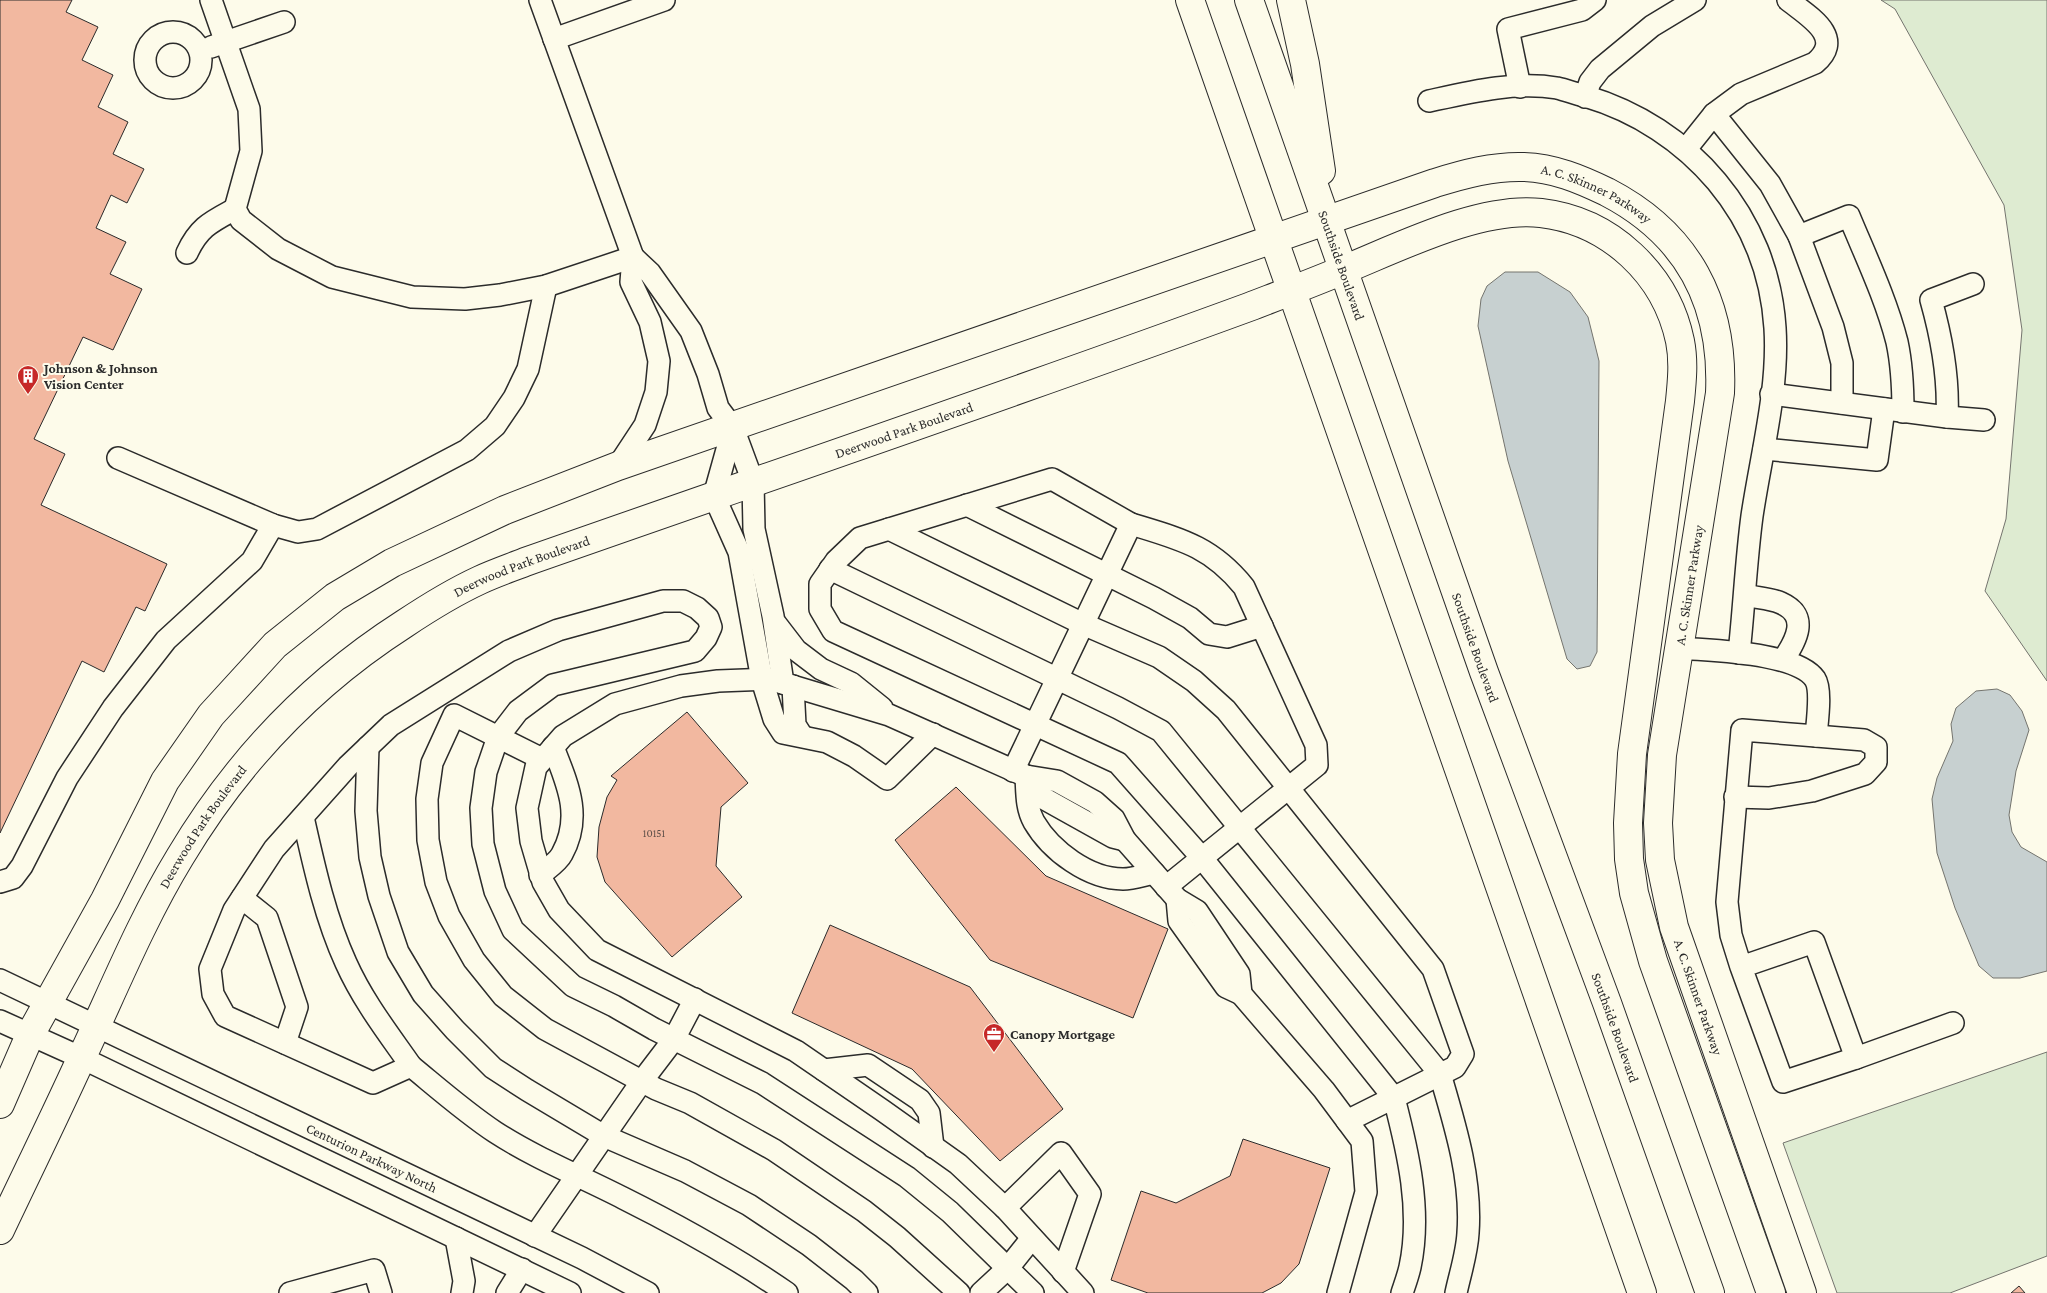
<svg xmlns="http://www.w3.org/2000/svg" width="2047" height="1293" font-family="'Crimson Pro',serif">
	<rect width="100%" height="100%" fill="#fdfbea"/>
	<g fill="#deebd1" stroke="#74746e">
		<path d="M1881 0H2047V681L1985 591 2006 519 2022 330 2004 205 1895 9Z"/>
		<path d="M2047 1052V1256L1950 1293H1837L1783 1143Z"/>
	</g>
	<g fill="#c7d0d0" stroke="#74746e">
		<path d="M1505 272H1538L1570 292 1588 317 1599 361 1597 652 1590 666 1577 669 1567 659 1508 461 1478 326 1481 299 1487 286Z"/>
		<path d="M1997 689 2010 695 2022 711 2029 730 2016 771 2009 815 2012 832 2021 847 2047 862V971L2020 978H1993L1979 966 1955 908 1937 853 1932 799 1937 778 1953 741 1951 724 1956 708 1976 691Z"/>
	</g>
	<g fill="#f2b8a0" stroke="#2b2b2b">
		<path d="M0 0H72L66 12 98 27 82 60 113 75 98 107 128 122 113 154 144 169 127 203 111 195 96 228 126 242 110 274 142 289 113 350 83 337 34 439 65 454 41 505 167 564 145 611 136 607 104 672 82 661 0 833Z"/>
		<path d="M687 712 748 783 721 807 716 866 742 897 672 957 605 882 597 857 599 827 607 797 617 780 611 776Z"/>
		<path d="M956 787 1046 876 1168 929 1133 1018 990 960 895 840Z"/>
		<path d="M830 925 970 987 1063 1109 1000 1161 912 1069 792 1013Z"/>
		<path d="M1243 1139 1330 1168 1299 1264 1281 1283 1262 1293H1148L1111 1280 1141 1191 1176 1203 1230 1176Z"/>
		<path d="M2019 1286 2025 1293H2011Z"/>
	</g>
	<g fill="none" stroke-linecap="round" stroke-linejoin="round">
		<g stroke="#2b2b2b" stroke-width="24">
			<g id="minor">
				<path d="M211 0 249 109 251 151 235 209 241 220 278 249 332 277 412 297 465 299 500 295 546 286 633 257"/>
				<path d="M540 0 633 257 631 282 650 322 659 361 656 392 645 425 618 466"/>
				<circle cx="173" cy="60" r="28"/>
				<path d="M554 39 664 0"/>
				<path d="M211 47 284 22"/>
				<path d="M1520 87 1508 29 1582 10 1595 0"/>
				<path d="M1585 97 1590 82 1600 69 1652 26 1695 0"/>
				<path d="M1429 101C1470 92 1515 81 1557 88 1566 90 1576 94 1585 96 1690 127 1768 216 1775 328 1779 389 1761 455 1752 516 1746 561 1744 608 1739 653"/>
				<path d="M1714 114 1770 184 1799 236 1833 327 1842 363V403"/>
				<path d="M1686 149 1714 114 1741 94 1815 63C1846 37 1808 16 1788 0"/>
				<path d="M1799 236 1849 216C1866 257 1886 299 1897 342 1902 365 1903 388 1903 412"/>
				<path d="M187 253C199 227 211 222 235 209"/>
				<path d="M633 257 650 273 691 331 708 374 718 408 733 428 753 482 754 529 773 616 783 683"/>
				<path d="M1771 394 1947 417C1949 377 1942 339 1931 300L1973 284"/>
				<path d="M1947 417 1984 420"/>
				<path d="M733 428 714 496 739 552 762 680 774 719 783 733 827 742 854 756 887 779 933 734"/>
				<path d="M1764 449 1877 460 1884 409"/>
				<path d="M118 458 273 525 298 532 317 529 467 450 495 426 514 398 528 369 546 286"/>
				<path d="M967 505 1154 598 1190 618 1209 634 1227 637 1262 626"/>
				<path d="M1131 524C1180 539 1211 546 1244 587L1316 745 1317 765 1166 887"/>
				<path d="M889 529 1083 624 1159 657 1194 681 1226 710 1433 969 1463 1054 1455 1067 1347 1121"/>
				<path d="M830 569 1118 708 1161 731 1440 1074C1455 1125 1472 1179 1468 1233 1467 1253 1460 1274 1456 1293"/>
				<path d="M1745 595C1756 598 1770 598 1781 603 1810 616 1796 641 1783 660"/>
				<path d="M776 624 796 650 821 669 851 683 882 708"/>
				<path d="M1680 648C1712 651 1796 652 1815 679 1822 690 1817 723 1816 736L1742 730 1727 902 1731 935 1741 967 1814 942 1856 1058 1783 1082 1741 967"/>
				<path d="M793 686 795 725 802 736"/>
				<path d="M368 747 366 811 370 857 379 896 398 952 423 994 455 1030 493 1068 527 1090 604 1136 685 1171 749 1205 809 1245 854 1280 867 1293"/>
				<path d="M542 759 454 715 432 763 427 799 428 840 436 882 449 916 474 960 503 996 545 1029 656 1089 690 1103 774 1150 864 1211 897 1237 959 1293"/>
				<path d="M1013 771 1131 524 1052 479 860 538 836 561 820 584V609L833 631 1118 763 1202 858 1394 1098C1408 1152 1422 1211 1410 1267 1408 1276 1405 1284 1402 1293"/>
				<path d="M1026 776C1027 792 1026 808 1034 822 1051 851 1089 879 1123 879 1133 879 1144 875 1154 873"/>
				<path d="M1026 776 1043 798 1113 837 1125 840"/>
				<path d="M1735 797 1769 798 1812 791 1865 774 1876 762V747L1864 740 1816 736"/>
				<path d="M303 817C314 866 325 917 346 963 363 1001 388 1033 411 1066"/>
				<path d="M540 875C547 869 558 862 562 854 583 816 567 783 553 747"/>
				<path d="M0 882 13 878 22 866 67 778 113 708 166 640 252 561 273 525"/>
				<path d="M242 898 267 918 297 1007 285 1043"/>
				<path d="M1177 899 1179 921 1226 987 1241 994 1324 1090 1362 1141 1366 1192 1338 1293"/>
				<path id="s1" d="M0 980 582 1258 648 1293"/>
				<path d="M0 1021 82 1058 570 1293"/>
				<path d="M1856 1058 1953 1023"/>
				<path d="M824 1070 868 1065 920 1100 929 1113 933 1147"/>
				<path d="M1005 1208 1061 1153 1090 1194 1063 1272"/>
				<path d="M535 1236 642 1081 674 1039 695 999"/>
				<path d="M456 1238 464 1281 462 1293"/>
				<path d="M290 1293 374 1270 381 1293"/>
				<path d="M507 1293 522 1269"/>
				<path d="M787 1293C735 1257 679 1226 623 1198 580 1176 535 1158 495 1132 465 1112 439 1089 411 1066L373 1083 225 1016 213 994 210 969 234 910 274 849 348 766 391 725 509 651 558 630 663 601H683L697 608 708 618 711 627 706 638 695 651 553 685 518 711 498 737 486 772 481 808 483 844 495 891 513 930 573 986 614 1006 654 1029 762 1083 907 1177 950 1212 1033 1293"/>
				<path d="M981 1293 1008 1268 1032 1238"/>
				<path d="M1083 1293 1005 1208 958 1164 882 1110 796 1051 597 950 559 910 543 882 531 841 527 808 536 767 563 736 615 704 681 686 718 681 769 679 889 715 1026 776 1057 781 1095 802 1114 819 1125 840 1177 899 1197 911 1239 974 1241 994"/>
			</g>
		</g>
		<g stroke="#2b2b2b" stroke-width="30">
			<g id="major">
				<path id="s2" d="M0 1104 30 1035 105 900 165 781 211 715 275 645 335 597 392 563 505 510 618 466 1435 183C1464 174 1493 166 1524 167 1554 168 1580 179 1607 192 1688 234 1724 303 1720 393L1662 755 1658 823 1660 860 1674 927 1802 1293"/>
				<path id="s3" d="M0 1230C27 1173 55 1116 81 1059 113 991 141 921 180 857 236 763 312 683 404 624 428 608 454 592 480 580 495 573 510 568 525 562 767 477 1009 395 1249 307 1280 295 1312 283 1343 270 1400 247 1480 206 1541 213 1610 221 1666 274 1680 341 1684 361 1682 381 1680 401L1632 754 1628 823 1629 859 1634 893 1653 961 1771 1293"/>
			</g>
		</g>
		<g stroke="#2b2b2b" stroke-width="30">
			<g id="highway">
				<path d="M1190 0 1642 1293"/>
				<path id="s4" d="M1249 0 1484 672 1607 1003 1710 1293"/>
				<path d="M1291 0 1305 64 1321 171"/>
			</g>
		</g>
		<use href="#minor" stroke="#fdfbea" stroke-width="21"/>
		<use href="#major" stroke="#fdfbea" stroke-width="28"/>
		<use href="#highway" stroke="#fdfbea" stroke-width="28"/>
	</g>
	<defs>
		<g id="building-pin" transform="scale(1.125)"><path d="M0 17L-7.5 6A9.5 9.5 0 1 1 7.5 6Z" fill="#c62828" stroke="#fdfbea"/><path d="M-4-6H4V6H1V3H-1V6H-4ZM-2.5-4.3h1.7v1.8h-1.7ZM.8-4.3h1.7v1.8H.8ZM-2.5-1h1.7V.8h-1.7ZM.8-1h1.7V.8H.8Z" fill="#fff"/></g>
		<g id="office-pin" transform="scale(1.125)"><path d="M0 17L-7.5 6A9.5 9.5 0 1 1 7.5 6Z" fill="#c62828" stroke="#fdfbea"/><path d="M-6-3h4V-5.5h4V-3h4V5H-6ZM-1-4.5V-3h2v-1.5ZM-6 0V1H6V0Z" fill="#fff"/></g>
	</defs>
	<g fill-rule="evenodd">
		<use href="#building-pin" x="28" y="376"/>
		<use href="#office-pin" x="994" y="1034"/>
	</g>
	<g text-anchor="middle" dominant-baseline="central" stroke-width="4" stroke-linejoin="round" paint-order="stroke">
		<g font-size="11" fill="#5d4e48">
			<text x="654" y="833">10151</text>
		</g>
		<g font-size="14" fill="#2b2b2b" stroke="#fdfbea">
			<text stroke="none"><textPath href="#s2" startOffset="1961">A. C. Skinner Parkway</textPath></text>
			<text stroke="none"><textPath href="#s4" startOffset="281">Southside Boulevard</textPath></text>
			<text stroke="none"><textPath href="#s3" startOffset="1278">Deerwood Park Boulevard</textPath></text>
			<text stroke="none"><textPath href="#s3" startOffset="872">Deerwood Park Boulevard</textPath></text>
			<text transform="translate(1689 585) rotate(-81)">A. C. Skinner Parkway</text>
			<text stroke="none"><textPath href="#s4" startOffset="686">Southside Boulevard</textPath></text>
			<text stroke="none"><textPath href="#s3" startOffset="452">Deerwood Park Boulevard</textPath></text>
			<text stroke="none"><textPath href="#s2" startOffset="2830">A. C. Skinner Parkway</textPath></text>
			<text stroke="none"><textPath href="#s4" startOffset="1091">Southside Boulevard</textPath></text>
			<text stroke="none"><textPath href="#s1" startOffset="412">Centurion Parkway North</textPath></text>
		</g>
		<g font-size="14" font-weight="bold" fill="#2b2b2b" stroke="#fdfbea" text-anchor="start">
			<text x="44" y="368">Johnson &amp; Johnson<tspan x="44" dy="16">Vision Center</tspan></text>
			<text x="1010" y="1034">Canopy Mortgage</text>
		</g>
	</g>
</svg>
